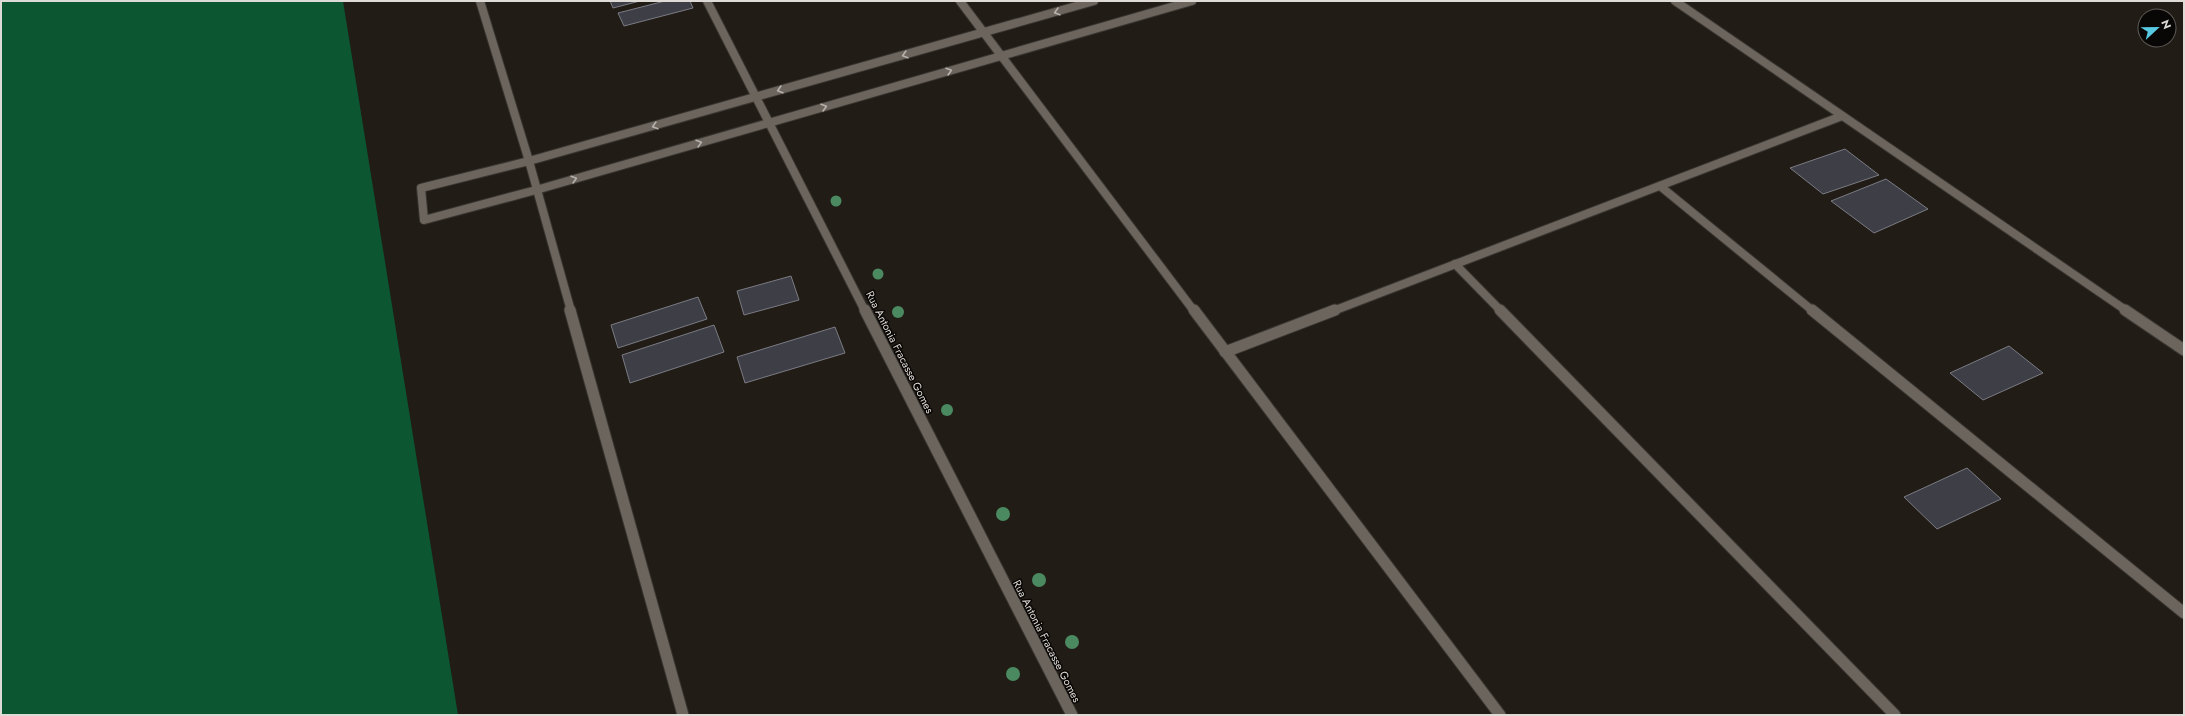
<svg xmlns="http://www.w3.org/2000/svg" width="2185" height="716" font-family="Jost,sans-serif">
	<rect width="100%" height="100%" fill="#211c15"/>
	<path fill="#0c5632" d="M1 1H343L458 715H1Z"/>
	<g fill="#3e3e46" stroke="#7b7b84">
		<path d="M610 1H640L613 8Z"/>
		<path d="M665 1H690L693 8 624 26 618 13Z"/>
		<path d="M1845 149 1879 175 1823 194 1790 168Z"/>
		<path d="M1886 179 1928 209 1874 233 1831 201Z"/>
		<path d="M791 276 799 300 744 315 737 291Z"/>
		<path d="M698 297 707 319 618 348 611 325Z"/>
		<path d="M714 325 724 352 630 383 622 355Z"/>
		<path d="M835 327 845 353 745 383 737 357Z"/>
		<path d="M2009 346 2043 373 1983 400 1950 373Z"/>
		<path d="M1967 468 2001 499 1937 529 1904 497Z"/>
	</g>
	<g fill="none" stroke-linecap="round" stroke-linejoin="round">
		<g stroke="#393531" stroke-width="10">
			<g id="minor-far1">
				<path d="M480 1 529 161 571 311"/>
				<path d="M707 1 865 311"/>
				<path d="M960 1 1194 311"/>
				<path d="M1094 1 529 161 421 188 424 220 536 190 1192 1"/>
				<path d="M1675 1 2127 311"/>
				<path d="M1660 186 1813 311"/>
				<path d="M1455 264 1501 311"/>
				<path d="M1333 311 1842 116"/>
			</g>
		</g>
		<g stroke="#393531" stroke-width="13">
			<g id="minor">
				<path d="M570 310 683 715"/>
				<path d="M865 310 1072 715"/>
				<path d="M1194 310 1500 715"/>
				<path d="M1500 310 1895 715"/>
				<path d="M1812 310 2184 613"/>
				<path d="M2125 310 2184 350"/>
				<path d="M1225 352 1335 310"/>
			</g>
		</g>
		<use href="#minor-far1" stroke="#6c655d" stroke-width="8"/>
		<use href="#minor" stroke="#6c655d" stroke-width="11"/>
	</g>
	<g fill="#4b8961">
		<circle cx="836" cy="201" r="5.5"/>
		<circle cx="878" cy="274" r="5.5"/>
		<circle cx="898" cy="312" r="6"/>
		<circle cx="947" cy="410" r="6"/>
		<circle cx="1003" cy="514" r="7"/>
		<circle cx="1039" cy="580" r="7"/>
		<circle cx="1072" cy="642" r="7"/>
		<circle cx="1013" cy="674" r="7"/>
	</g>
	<defs><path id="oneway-chevron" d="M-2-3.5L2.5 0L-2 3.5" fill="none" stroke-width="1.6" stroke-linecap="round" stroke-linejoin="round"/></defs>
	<g stroke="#b6b1ac">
		<use href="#oneway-chevron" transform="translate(1057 12) rotate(164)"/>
		<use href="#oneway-chevron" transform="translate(905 55) rotate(164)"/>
		<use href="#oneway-chevron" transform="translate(949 71) rotate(-16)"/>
		<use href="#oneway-chevron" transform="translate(780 90) rotate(164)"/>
		<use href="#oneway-chevron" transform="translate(824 107) rotate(-16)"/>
		<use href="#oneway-chevron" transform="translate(655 126) rotate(164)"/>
		<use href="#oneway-chevron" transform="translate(699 143) rotate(-16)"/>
		<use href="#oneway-chevron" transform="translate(574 179) rotate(-16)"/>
	</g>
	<g text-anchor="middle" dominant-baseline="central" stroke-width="3" stroke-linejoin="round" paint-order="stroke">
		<g font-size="11" fill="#dedad6" stroke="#090705">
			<text transform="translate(900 352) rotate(63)">Rua Antonia Fracasse Gomes</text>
			<text transform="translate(1047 641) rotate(63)">Rua Antonia Fracasse Gomes</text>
		</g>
	</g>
	<rect width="2185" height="716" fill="none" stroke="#dedad6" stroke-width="4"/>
	<g transform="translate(2157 28) rotate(68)"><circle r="19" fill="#090705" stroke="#5e5b59"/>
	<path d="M0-3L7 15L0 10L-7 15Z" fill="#57c9e3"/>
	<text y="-6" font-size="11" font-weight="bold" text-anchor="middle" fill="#dedad6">N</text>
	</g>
</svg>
